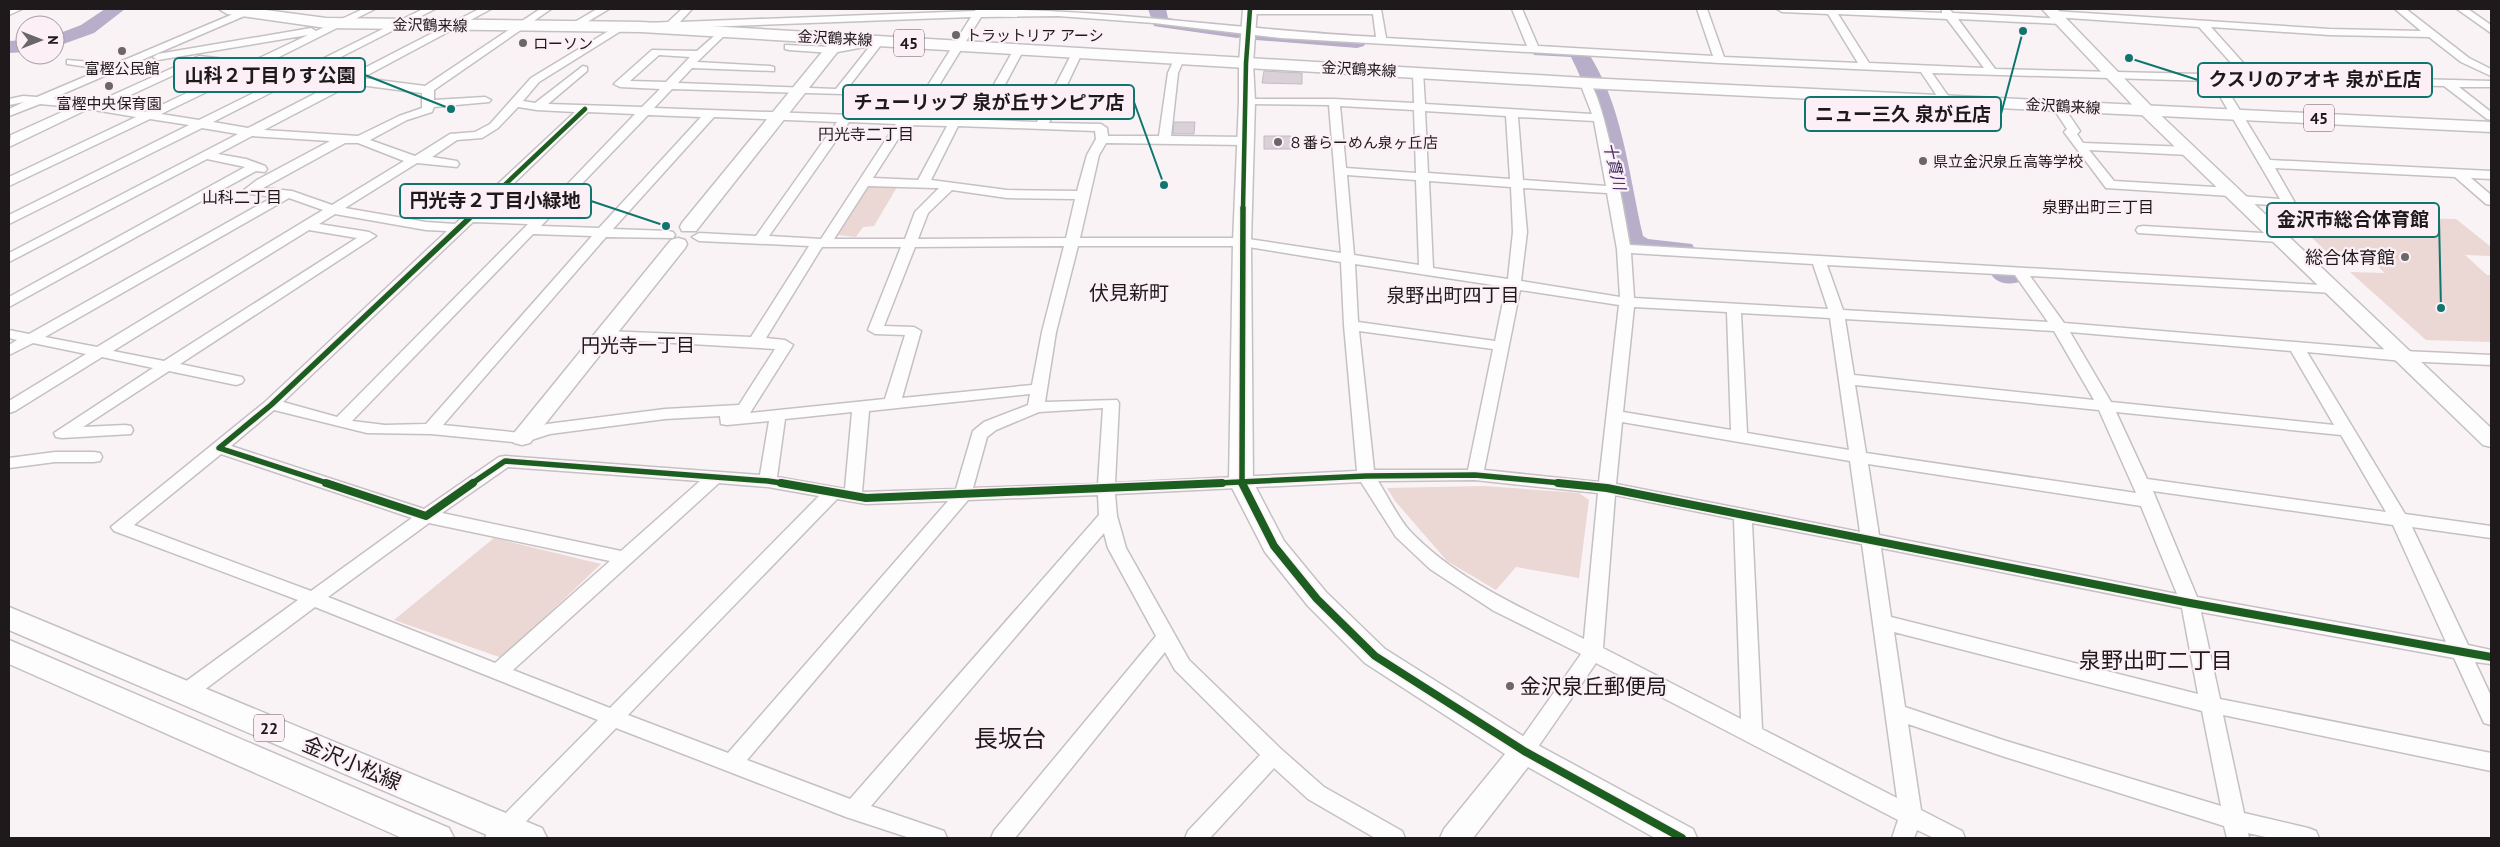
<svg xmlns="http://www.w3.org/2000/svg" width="2500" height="847" font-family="'PT Sans','Noto Sans JP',sans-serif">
	<rect width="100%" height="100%" fill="#f9f3f6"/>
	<g fill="#ebd7d4">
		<path d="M868 186 897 187 874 226 863 227 856 237 837 235Z"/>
		<path d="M2319 212H2387L2396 218 2456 219 2491 247V256L2465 255 2487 275H2491V342L2426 340 2350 272 2385 273 2363 252 2326 251 2286 214 2325 216Z"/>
		<path d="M1484 486 1579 493 1589 500 1579 578 1516 567 1496 590 1447 561 1395 501 1387 488Z"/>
		<path d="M494 538 601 564 502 658 394 620Z"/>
	</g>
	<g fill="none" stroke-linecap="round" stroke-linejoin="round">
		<g fill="#b7aec9" fill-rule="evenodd">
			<path d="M105 9H125L94 33 55 47V35L81 25Z"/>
			<path d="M1148 9H1166L1168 18 1237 28 1243 29 1246 33 1243 37 1237 38 1160 27 1154 26Z"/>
			<path d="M1263 30 1357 36 1364 38 1366 42 1364 46 1357 48 1256 40 1254 36 1256 32Z"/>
			<path d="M25 40V52L9 53V41Z"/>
			<path d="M1541 45 1585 48C1623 103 1628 172 1643 236L1648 239 1692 244 1695 249 1692 254C1672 259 1632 257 1620 239 1607 177 1601 115 1571 57L1534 55 1532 51 1534 47Z"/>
			<path d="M2003 267 2019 272 2022 277 2019 282C2008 285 1997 284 1991 274L1994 269Z"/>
		</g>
	</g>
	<g fill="#d9d0d8" stroke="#c1bdc0">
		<path d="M1264 71 1302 73V84L1262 83Z"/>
		<path d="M1174 122H1195L1194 134H1173Z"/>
		<path d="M1264 136H1291L1292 149H1264Z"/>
	</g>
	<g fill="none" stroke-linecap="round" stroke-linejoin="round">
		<g stroke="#c5c0c3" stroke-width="3">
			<g id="street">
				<path d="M9 9H22L9 15Z"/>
				<path d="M245 9 250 12 249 14 53 98 95 103 199 56 251 62 308 35 158 60 153 57 158 54 311 28 316 31 363 9H375L265 64 302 69 423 9H435L213 122 248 128 479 9H491L362 78 425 86 540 9H551L434 90V100L485 97 491 100 489 102 434 107 432 112 407 120 370 140 415 156 450 134 475 132 490 124 531 78 620 24 624 25V29L539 82 523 101 535 103 583 66 587 67V71L548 104 642 107 660 89 620 87 614 84 616 82 652 50 697 51 722 29 727 32 726 34 697 62 770 66 774 67V71L692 68 678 83 836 89 870 46 832 53 789 50 785 49V45L832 47 879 38 884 41 843 94 672 89 654 108 908 117 971 17 649 29 644 26 649 23 668 22 682 9H692L680 22 975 11 976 9C1105 9 1243 30 1376 37L1373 14H1250L1245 11 1247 9H1381L1386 38 1527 46 1512 9H1522L1538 46 1713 56 1697 9H1707L1724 57 1858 63 1828 14 1782 12 1777 9H1848L1942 13V9H1949L1953 13 2065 19 2066 21 2061 24 1958 19 1995 69 2242 75 2199 27 2054 17 2049 14 2054 11 2329 29 2421 31 2395 9H2406L2469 58 2491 69V76L2461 62 2429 37 2329 35 2211 27 2254 75 2491 81V87H2459L2491 112V120L2487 119 2444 86 2222 81 2270 160 2491 171V179L2471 178 2491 195V205L2486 204 2455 177 2275 168 2295 203 2294 206 2234 203 2233 200 2234 197 2239 196 2280 199 2211 81 1932 73 1951 100 1945 103 1941 102 1921 72 1720 63 1281 38 1154 23 1058 16 981 17 919 118 974 120 1014 49 1019 46 1024 49 986 120 1037 122 1072 53 1077 50 1082 53 1049 123 1101 124 1107 128 1108 136H1159L1168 73 1175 57H1183L1184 59 1178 73 1171 136 1244 137 1250 141 1244 145 1106 143 1099 155 1080 238H1242L1341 253 1329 105 1247 104 1241 101 1243 99H1334L1414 103 1413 72 1418 69 1423 72 1425 104 1592 114 1580 83 1586 80C1603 84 1626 223 1630 245L2338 286 2340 289 2338 292 2333 293 2030 276 2064 323 2403 351 2491 355V365L2403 361 2307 352 2405 514 2491 526V538L2412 527 2468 645 2491 650V664L2475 662 2491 696V725L2484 723 2454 658 2201 612 2220 699 2491 753V771L2223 715 2244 813 2308 828 2316 831 2319 838H2270L2248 833 2249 838H2227L2224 826 2002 756 1908 724 1921 810 1962 831 1965 838H1934L1917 830 1914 838H1892L1898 820 1596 663 1531 757 1524 760 1517 757 1513 751 1517 745 1581 654 1494 611 1430 569 1396 537 1361 482 1115 494 1117 516 1126 548 1189 660 1281 749 1324 787 1402 831 1405 838H1375L1308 799 1274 768 1210 838H1185L1188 831 1260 755 1175 670 1165 652 1015 838H991L994 831 1156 636 1108 548 1104 533 871 806 944 831 947 838H910L846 817 616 728 510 838H485L488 831 598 720 315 607 192 699 185 701 178 699 175 693 178 687 298 600 114 531 111 527 265 402 447 231 426 230 335 214 319 224 369 232 376 236 180 364 242 377 244 380 242 383 236 385 169 371 83 427 125 425 131 426 133 430 131 434 62 438 56 437 54 433 153 368 102 357 15 411 9 413V401L86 354 33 343 9 355V345L17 340 9 338V330L29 334 273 197 250 194 244 190 257 180 330 141 252 136 218 154 246 159 265 166 267 169 265 172 256 171 9 307V297L245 167 207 159 9 262V253L238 134 202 128 9 224V215L189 125 150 119 9 186V177L136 117 88 109 9 147 11 135 73 107 40 104 9 116V109L24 102 9 105V99L23 96 37 97 103 69 67 64V60L115 64ZM1838 14 1947 19 1984 68 1869 63ZM659 55 690 57 666 82 630 81ZM204 61 241 67 147 112 109 105ZM254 69 292 74 199 120 161 114ZM352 84 422 93V108L399 116 358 136 264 130ZM1340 106 1414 110 1416 173 1346 168ZM518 107 537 110 575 112 455 224 426 222 345 208 417 163 457 167 459 164 457 161 432 157 457 140 482 138 498 128ZM1425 111 1506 116 1510 179 1428 173ZM588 112 635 114 536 217 481 215ZM648 115 701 117 599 228 541 226ZM714 117 837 122 756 236 699 233 692 237 699 241 809 246 751 337 605 331 598 335 605 339 775 349 739 405 665 409 547 424 521 433 443 425 606 237 673 238 675 235 673 232 668 231 613 229ZM1518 117 1594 121 1606 186 1523 180ZM849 122 896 124 821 239 769 236ZM907 125 947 126 918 180 873 178ZM958 126 1095 131 1096 139 1087 155 1077 191 1007 190 931 180ZM345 143H358L404 161 332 205 292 191 263 188ZM1347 175 1416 180 1419 265 1354 255ZM1429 181 1511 187 1513 232 1508 279 1433 268ZM868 186 934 188H939L915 212 905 239H834ZM1523 188 1607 193 1617 249 1620 297 1521 281 1527 232ZM952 190 1007 198 1075 199 1066 238 918 239 928 213ZM289 198 323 210 97 347 45 337ZM473 222 528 224 337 417 283 402ZM309 230 357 238 164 361 113 351ZM533 234 592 236 426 424 385 425 352 421ZM1064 246 1042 332 1032 385 902 398 921 331 914 327 884 326 915 247ZM1078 246H1242L1341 262 1344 325 1357 471 1115 483 1119 403 1117 400 1045 402 1056 332ZM822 247H901L868 330 875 334 905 335 885 399 750 413 793 345 785 340 766 338ZM1631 253 1813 264 1828 309 1634 298ZM1355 264 1506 287 1495 341 1358 322ZM1827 265 2015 275 2048 322 1843 310ZM1520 290 1619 305 1599 482 1484 470ZM1634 307 1727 312 1731 430 1623 412ZM1741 313 1830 318 1849 450 1747 433ZM1845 319 2054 331 2094 400 1854 375ZM1359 331 1493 349 1468 470H1374ZM2070 332 2291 351 2334 425 2111 402ZM1855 385 2099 410 2136 493 1866 453ZM1030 394 1028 405 984 422 973 431 956 489 862 492 869 411ZM1103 408 1098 484 973 488 987 437 996 430 1039 412ZM274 410 367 433 431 434 522 443 550 434 665 419 720 416 721 424 727 425 769 421 760 475 505 456 499 457 424 509 231 446ZM852 412 845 489 777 477 785 419ZM2116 412 2341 435 2386 512 2147 479ZM1622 422 1850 461 1860 532 1616 484ZM221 454 412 518 311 591 134 525ZM1868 464 2141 506 2177 594 1879 535ZM508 467 700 481 621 551 442 513ZM1475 480 1598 493 1584 639C1524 609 1456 580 1409 530 1397 516 1388 497 1378 481ZM719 483 768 487 819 496 610 708 513 670ZM2153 491 2393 525 2446 642 2197 597ZM1098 495 1099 515 850 799 747 760 968 500ZM1615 495 1734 519 1741 719 1603 648ZM837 499 866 504 948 501 728 753 628 715ZM429 523 610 561 495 663 328 597ZM1752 523 1862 544 1897 798 1762 729ZM1881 548 2182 608 2198 694 1891 617ZM1894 632 2202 711 2221 806 2003 740 1905 707Z"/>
				<path d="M597 9H609L577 28 568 26Z"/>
				<path d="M2457 9H2468L2491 25V33Z"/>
				<path d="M2057 102 2061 103 2080 131 2077 134 2083 143 2189 147 2195 151 2189 155 2089 150 2114 181 2231 188 2237 192 2231 196 2106 188 2064 132 2067 129 2051 105Z"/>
				<path d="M2143 226 2279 234 2286 238 2279 242 2138 233 2136 230 2138 227Z"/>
				<path d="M55 452H94L100 453 102 457 100 461 94 462H55L9 468V458Z"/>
			</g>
		</g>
		<g stroke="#c5c0c3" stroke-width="3">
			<g id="secondary">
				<path d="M1243 9H1257L1253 63 1255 101 1251 242 1253 482 1284 541 1326 592 1385 649 1534 743 1693 829 1697 838H1655L1528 767 1473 838H1440L1444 829 1505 754 1365 663 1308 606 1265 552 1229 482 1233 242 1239 101V63Z"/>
				<path d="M2042 9H2057L2152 107 2491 428V447L2483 445 2140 113Z"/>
				<path d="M841 34 848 38 846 41 696 231H682L680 227 682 223 836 35Z"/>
				<path d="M678 238 685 240 687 244 685 248 530 443 522 445 514 443 511 438 514 433 671 240Z"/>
			</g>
		</g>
		<g stroke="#c5c0c3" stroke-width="3">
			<g id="primary">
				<path d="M219 9H258L326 18 641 22 1586 78 2491 122V132L1586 88 641 32 326 28 227 14Z"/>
				<path d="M9 607 542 828 547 838H494L9 630Z"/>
				<path d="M9 640 449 828 454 838H402L9 664Z"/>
			</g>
		</g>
		<use href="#street" fill="#fefdfe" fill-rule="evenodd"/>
		<use href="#secondary" fill="#fefdfe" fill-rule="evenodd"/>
		<use href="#primary" fill="#fefdfe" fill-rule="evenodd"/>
		<g stroke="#fcf0f6" stroke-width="6">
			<g id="cycleway-far2">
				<path d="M479 209 585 109"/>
				<path d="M1243 209 1246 63 1250 9"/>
			</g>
		</g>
		<g stroke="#fcf0f6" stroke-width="9">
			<g id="cycleway-far1">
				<path d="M330 484 219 448 271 405 480 208"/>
				<path d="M471 484 505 461 768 481 788 484"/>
				<path d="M1197 484 1366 476 1475 475 1571 484"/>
				<path d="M1242 484 1243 208"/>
			</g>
		</g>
		<g stroke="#fcf0f6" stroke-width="11">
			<g id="cycleway">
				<path d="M326 483 426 516 473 483"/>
				<path d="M781 483 866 498 1222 483"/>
				<path d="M1242 483 1274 546 1317 599 1375 656 1524 751 1682 838"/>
				<path d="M1558 483 1607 488 2190 603 2491 657"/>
			</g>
		</g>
		<use href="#cycleway-far2" stroke="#1b5e20" stroke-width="4.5"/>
		<use href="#cycleway-far1" stroke="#1b5e20" stroke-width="5.5"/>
		<use href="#cycleway" stroke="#1b5e20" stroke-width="8"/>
	</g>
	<g fill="#6b6668" stroke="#fcf0f6" stroke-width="2">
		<circle cx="956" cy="35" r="5"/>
		<circle cx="523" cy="43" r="5"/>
		<circle cx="122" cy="51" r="5"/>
		<circle cx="109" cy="86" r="5"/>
		<circle cx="1278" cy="142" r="5"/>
		<circle cx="1923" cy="161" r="5"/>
		<circle cx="2405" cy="257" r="5"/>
		<circle cx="1510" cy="686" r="5"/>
	</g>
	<g text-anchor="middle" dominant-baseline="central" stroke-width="4.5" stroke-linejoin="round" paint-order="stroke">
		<g font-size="15" fill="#1e1a1c" stroke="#fcf0f6">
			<text transform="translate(430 25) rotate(1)">金沢鶴来線</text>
			<text transform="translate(835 38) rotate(3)">金沢鶴来線</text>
			<text transform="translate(1359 69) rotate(3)">金沢鶴来線</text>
			<text transform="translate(2063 106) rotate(3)">金沢鶴来線</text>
		</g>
		<g font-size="15" fill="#1e1a1c" stroke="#fcf0f6" text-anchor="start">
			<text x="966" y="35">トラットリア アーシ</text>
			<text x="533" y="43">ローソン</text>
			<text x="122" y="68" text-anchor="middle">富樫公民館</text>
			<text x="109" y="103" text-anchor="middle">富樫中央保育園</text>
			<text x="1288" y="142">８番らーめん泉ヶ丘店</text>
			<text x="1933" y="161">県立金沢泉丘高等学校</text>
		</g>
		<g fill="#fcf0f6" stroke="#615a5d" stroke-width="1">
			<rect x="894" y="29.5" width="30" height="27" rx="4"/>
			<rect x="2304" y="104.5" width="30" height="27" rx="4"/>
			<rect x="254" y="714.5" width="30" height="27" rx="4"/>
		</g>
		<g font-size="16" font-weight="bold" fill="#1e1a1c">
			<text x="909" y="43">45</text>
			<text x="2319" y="118">45</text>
			<text x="269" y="728">22</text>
		</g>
		<g font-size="16" fill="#1e1a1c" stroke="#fcf0f6">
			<text x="866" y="134">円光寺二丁目</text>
			<text x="242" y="197">山科二丁目</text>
			<text x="2098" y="207">泉野出町三丁目</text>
		</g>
		<g font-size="16" font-style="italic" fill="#3d2b5d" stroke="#fcf0f6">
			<text transform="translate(1615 166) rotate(77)">十貫川</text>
		</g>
		<g font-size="18" fill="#1e1a1c" stroke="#fcf0f6" text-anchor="end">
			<text x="2395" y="257">総合体育館</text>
		</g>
		<g font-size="19" fill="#1e1a1c" stroke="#fcf0f6">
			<text x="1453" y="295">泉野出町四丁目</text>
			<text x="638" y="345">円光寺一丁目</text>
		</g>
		<g font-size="20" fill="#1e1a1c" stroke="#fcf0f6">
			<text x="1129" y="293">伏見新町</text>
		</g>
		<g font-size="21" fill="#1e1a1c" stroke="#fcf0f6" text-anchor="start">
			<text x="1520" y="686">金沢泉丘郵便局</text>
		</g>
		<g font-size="21" fill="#1e1a1c" stroke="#fcf0f6">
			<text transform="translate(352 763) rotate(23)">金沢小松線</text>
		</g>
		<g font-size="22" fill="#1e1a1c" stroke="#fcf0f6">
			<text x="2156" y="660">泉野出町二丁目</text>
		</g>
		<g font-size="24" fill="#1e1a1c" stroke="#fcf0f6">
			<text x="1010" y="738">長坂台</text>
		</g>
	</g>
	<path fill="none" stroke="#0f766e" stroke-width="2" d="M451 109L365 75M2129 58L2198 80M1164 185L1134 102M2023 31L2001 114M666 226L591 201M2441 308L2439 220"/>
	<g fill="#0f766e" stroke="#fcf0f6" stroke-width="2">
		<circle cx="451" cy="109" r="5"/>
		<circle cx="2129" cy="58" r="5"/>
		<circle cx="1164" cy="185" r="5"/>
		<circle cx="2023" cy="31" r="5"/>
		<circle cx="666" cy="226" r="5"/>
		<circle cx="2441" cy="308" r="5"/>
	</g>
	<g fill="#fcf0f6" stroke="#0f766e" stroke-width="2">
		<rect x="174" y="58" width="191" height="34" rx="5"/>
		<rect x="2198" y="63" width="234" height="34" rx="5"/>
		<rect x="843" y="85" width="291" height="34" rx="5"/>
		<rect x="1805" y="97" width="196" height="34" rx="5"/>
		<rect x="400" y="184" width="191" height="34" rx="5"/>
		<rect x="2267" y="203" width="172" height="34" rx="5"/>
	</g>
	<g font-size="19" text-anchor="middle" font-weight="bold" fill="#1e1a1c">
		<text x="270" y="82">山科２丁目りす公園</text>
		<text x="2315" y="86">クスリのアオキ 泉が丘店</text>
		<text x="989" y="109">チューリップ 泉が丘サンピア店</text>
		<text x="1903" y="121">ニュー三久 泉が丘店</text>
		<text x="495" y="207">円光寺２丁目小緑地</text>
		<text x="2353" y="226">金沢市総合体育館</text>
	</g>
	<rect width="2500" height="847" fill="none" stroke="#1e1a1c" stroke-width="20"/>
	<g transform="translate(40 40) rotate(90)"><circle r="24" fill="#fcf0f6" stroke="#a39a9f"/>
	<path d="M0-4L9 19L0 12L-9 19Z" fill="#6b6668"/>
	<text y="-8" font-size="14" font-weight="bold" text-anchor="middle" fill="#1e1a1c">N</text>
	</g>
</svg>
